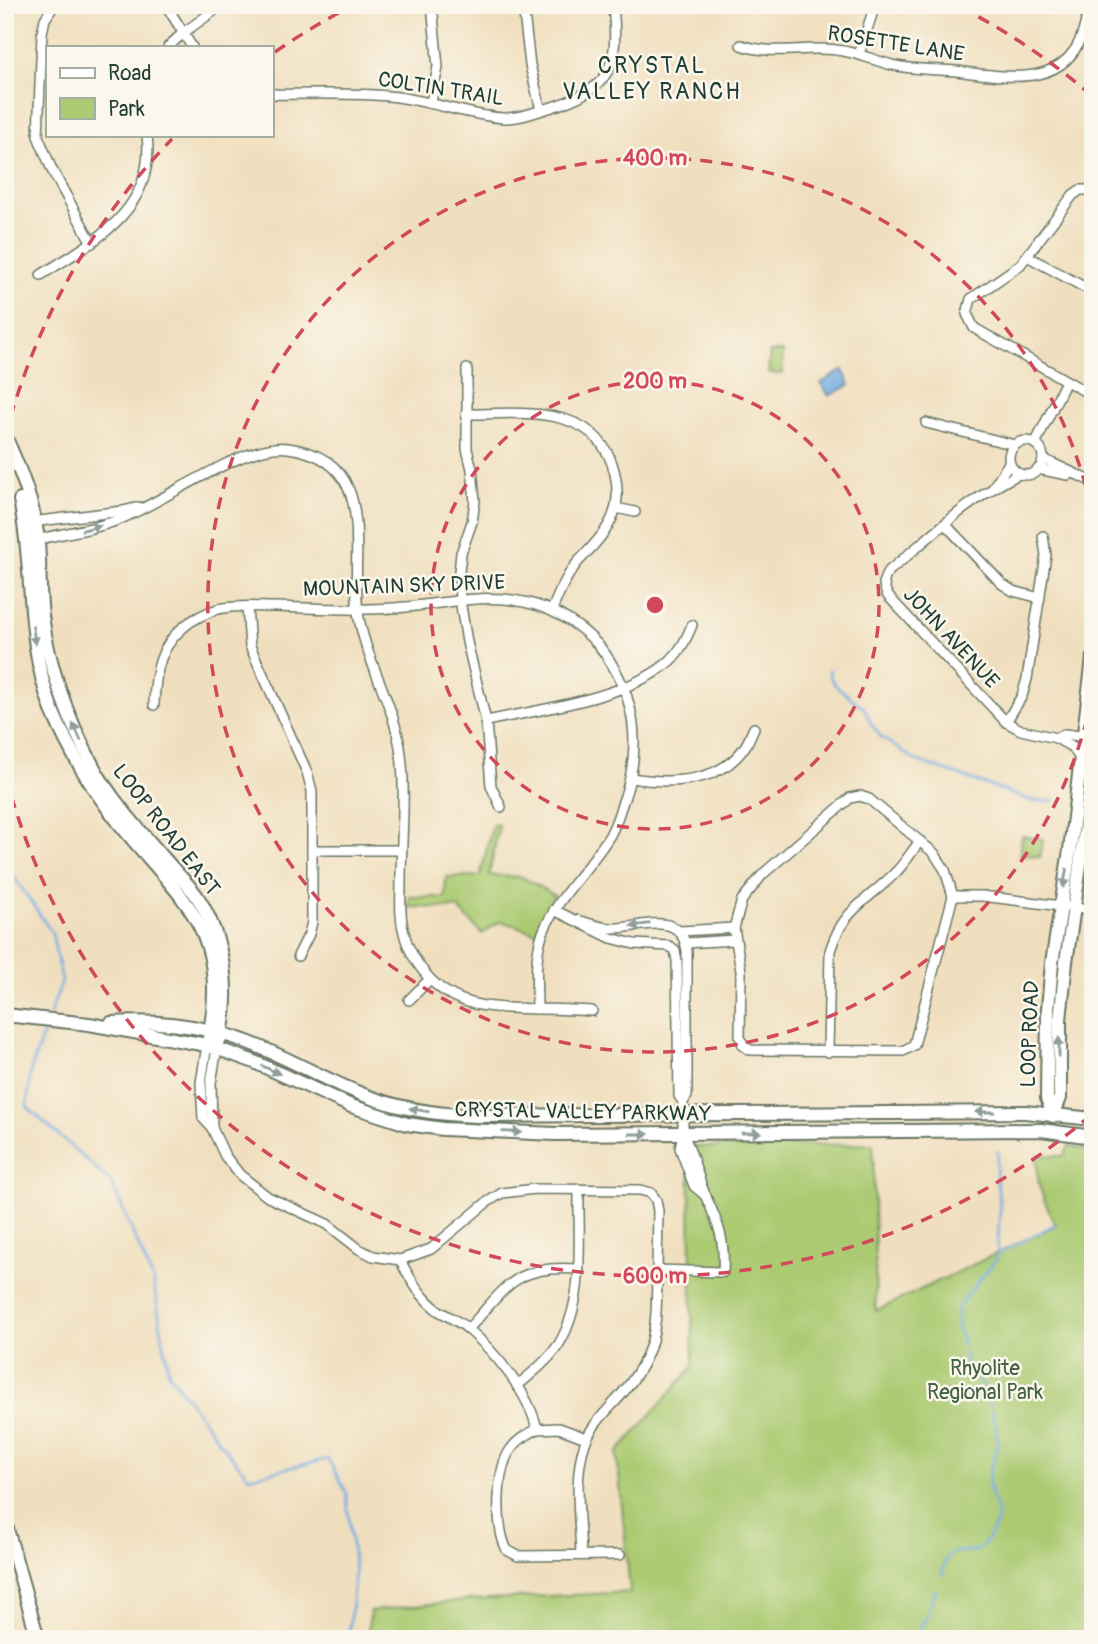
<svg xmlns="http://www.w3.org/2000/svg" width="1098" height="1644" font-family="Pangolin,sans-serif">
	<rect width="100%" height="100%" fill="#fbf7ec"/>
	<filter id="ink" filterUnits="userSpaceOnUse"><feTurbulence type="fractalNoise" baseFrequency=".0143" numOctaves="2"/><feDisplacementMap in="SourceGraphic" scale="14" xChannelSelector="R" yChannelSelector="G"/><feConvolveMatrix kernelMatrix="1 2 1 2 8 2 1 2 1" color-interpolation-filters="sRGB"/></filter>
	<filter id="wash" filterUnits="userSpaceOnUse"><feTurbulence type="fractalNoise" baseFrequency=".00686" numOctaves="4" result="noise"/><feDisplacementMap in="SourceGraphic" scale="28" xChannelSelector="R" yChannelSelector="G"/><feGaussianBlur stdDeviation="1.57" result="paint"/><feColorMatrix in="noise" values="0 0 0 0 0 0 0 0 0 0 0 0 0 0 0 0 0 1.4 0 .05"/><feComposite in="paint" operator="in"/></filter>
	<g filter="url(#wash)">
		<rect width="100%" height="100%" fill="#f0dfbe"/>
		<g fill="#abca72" stroke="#658453" stroke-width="2">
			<path d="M770 352H783L782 374 768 373Z"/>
			<path d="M493 824 499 825 489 875 522 877 554 895 537 933 501 921 482 934 458 908 409 907 410 897H445L446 877 480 876Z"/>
			<path d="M1022 836 1043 839 1040 857 1020 854Z"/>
			<path d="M873 1144 876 1311 1056 1225C1043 1198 1036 1187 1037 1155L1064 1156 1069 1146 1093 1151V1639H367L370 1611 466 1600 630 1592 617 1453 693 1367 689 1147Z"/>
		</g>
		<path fill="#74ace3" stroke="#4a748c" stroke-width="2" d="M843 370 850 385 829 396 821 383Z"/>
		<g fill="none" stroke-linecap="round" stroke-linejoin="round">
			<g stroke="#74ace3" stroke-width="2.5">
				<path d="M830 669 829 675 835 685 865 709 871 724 881 737 915 760 1033 801H1055"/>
				<path d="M5 863 52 933 62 981 50 1014"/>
				<path d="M47 1024 31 1069 27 1107 111 1182 153 1280 169 1374 223 1446 249 1477 328 1459 346 1492 355 1573 348 1639"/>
				<path d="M999 1253 1056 1224"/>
				<path d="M963 1346 957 1323 958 1307 997 1258 1000 1207 996 1176 998 1151"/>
				<path d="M964 1354 967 1364 981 1383 990 1406"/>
				<path d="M942 1575C947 1534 969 1564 984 1544 988 1538 996 1527 997 1521 999 1507 990 1497 989 1484 988 1465 994 1463 997 1447 999 1437 994 1420 992 1410"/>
				<path d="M913 1639 925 1620 936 1590"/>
			</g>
		</g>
	</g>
	<g filter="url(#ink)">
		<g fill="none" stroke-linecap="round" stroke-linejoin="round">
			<g stroke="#687664" stroke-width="12">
				<g id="street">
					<path d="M54 5 45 19 42 33 38 136 52 170 92 243"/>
					<path d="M166 5 192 47"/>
					<path d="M523 5 530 65 541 110"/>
					<path d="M741 45C772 56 804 46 836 50 856 52 873 60 892 65 912 70 935 69 956 71 1018 79 1081 90 1088 5"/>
					<path d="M168 47 183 33 222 5"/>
					<path d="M859 54 875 5"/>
					<path d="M271 94C310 95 349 92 388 96 427 99 464 115 503 118 519 119 535 112 549 108 612 88 619 68 613 5"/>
					<path d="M431 102 438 67 432 5"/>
					<path d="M1093 190H1080L1073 195 1020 265 971 299 967 314 974 328 1093 396"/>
					<path d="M1027 256 1093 292"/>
					<path d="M41 275C96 240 156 210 147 135"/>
					<path d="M467 369V449L472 469 475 501 472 522 461 553 459 572 460 600 467 642 486 721 491 786 501 807"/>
					<path d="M466 414C522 414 599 402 615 474 619 492 618 510 608 526 600 540 588 551 577 563 565 578 559 593 552 610"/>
					<path d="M926 423 1015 445"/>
					<circle cx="1026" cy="458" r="17"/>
					<path d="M1035 444 1066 381"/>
					<path d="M1043 459 1093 482"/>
					<path d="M1038 469 1068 475"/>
					<path d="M1019 474C970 498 931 536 889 571 882 580 883 586 888 596L1006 722 1021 730 1056 738"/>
					<path d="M994 486 1009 463"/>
					<path d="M616 508 635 512"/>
					<path d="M31 522 123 511 139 507"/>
					<path d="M945 524 1002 584 1013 591 1040 598"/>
					<path d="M33 541C60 533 88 531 115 521 161 505 243 442 288 448 380 460 350 549 358 612 365 661 395 704 401 754 406 794 401 840 401 881 401 898 399 916 404 933 408 950 418 966 430 979 460 1010 499 1008 539 1009 556 1009 574 1010 592 1011"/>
					<path d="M247 607 250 646 307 772 312 791V922L309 934 298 956"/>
					<path d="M154 705C155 670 160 643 190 622 200 616 213 609 224 608 241 605 260 607 277 607 315 608 355 611 393 608 437 606 480 592 524 602 555 608 588 629 606 655 636 699 641 747 625 796 620 809 617 823 610 835 589 870 557 896 542 935 534 958 537 986 537 1009"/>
					<path d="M486 721C538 710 624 698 665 665 679 654 686 640 692 625"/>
					<path d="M1006 722 1022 696 1027 679 1046 555 1043 536"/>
					<path d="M1080 758 1072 747 1056 738 1065 734 1093 738"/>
					<path d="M631 778C670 784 719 784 744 748 748 743 751 734 754 728"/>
					<path d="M860 796 869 799 934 853 945 870 953 896 914 1045 903 1051 750 1050 743 1045 740 1037 741 971 734 928 742 900 763 874 850 798Z"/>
					<path d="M312 850H401"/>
					<path d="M953 896H982L1093 910"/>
					<path d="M554 910 611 938 634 944 669 946 675 950 677 961 679 1096 683 1102"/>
					<path d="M576 920C589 923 602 929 614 928 643 928 681 909 687 951V1096L683 1102V1134L680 1148 694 1186 706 1196"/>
					<path d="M680 931 734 928"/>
					<path d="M686 943 735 940"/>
					<path d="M409 1000 430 979"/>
					<path d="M207 1045 201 1083 203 1118 212 1128 225 1156 240 1175 268 1197 327 1224 359 1249 373 1256 400 1260C410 1279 421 1298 439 1311 449 1317 458 1321 467 1328 495 1352 529 1393 537 1429 527 1435 518 1439 511 1449 496 1469 495 1528 507 1550L518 1556 620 1555"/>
					<path d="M828 1052 830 951C843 908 868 901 896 872 905 863 912 851 920 841"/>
					<path d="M212 1128 211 1083 217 1048"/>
					<path d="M400 1260 431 1249 486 1203 502 1193 535 1189 640 1190 651 1193 656 1200 658 1211 657 1270 723 1272C725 1240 719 1225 706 1197 697 1176 693 1154 683 1134"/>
					<path d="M468 1329C506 1288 515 1264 577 1269"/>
					<path d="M517 1386C532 1373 548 1361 559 1344 586 1299 578 1239 579 1189"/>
					<path d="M537 1429 559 1428 586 1438"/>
					<path d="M581 1555C580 1520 573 1477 585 1443 591 1425 609 1409 621 1395 659 1350 656 1326 657 1270"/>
				</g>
			</g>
			<g stroke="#687664" stroke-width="16">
				<g id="secondary">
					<path d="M5 436C20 469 35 506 38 542 40 566 39 592 42 616 49 668 68 719 93 766 113 804 146 837 174 870 182 879 192 888 198 898 224 939 232 994 219 1041"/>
					<path d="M20 500C35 571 25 640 52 710 69 751 92 789 120 824 182 901 230 927 209 1038"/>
					<path d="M5 1015 89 1024 207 1045 252 1061 351 1106 407 1124 443 1129 555 1134 1041 1130 1093 1137"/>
					<path d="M111 1023C143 1021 180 1023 212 1031 263 1043 310 1073 359 1093 397 1109 438 1115 479 1116L1025 1112 1093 1119"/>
					<path d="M1053 1114 1047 1098 1048 1009 1052 963 1070 850 1093 658"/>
					<path d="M1053 1116 1060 1098V1020L1066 962 1093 777"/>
					<path d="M5 1522 38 1639"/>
				</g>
			</g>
			<use href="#street" stroke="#fff" stroke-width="9"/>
			<use href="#secondary" stroke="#fff" stroke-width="12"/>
		</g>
		<defs><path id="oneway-solid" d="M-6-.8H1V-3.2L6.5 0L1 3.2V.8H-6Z" transform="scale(1.75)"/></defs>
		<g fill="#8f9e9a">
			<use href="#oneway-solid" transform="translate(91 528) rotate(-15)"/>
			<use href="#oneway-solid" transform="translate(34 635) rotate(81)"/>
			<use href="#oneway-solid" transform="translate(77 732) rotate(-115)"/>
			<use href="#oneway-solid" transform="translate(1065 878) rotate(100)"/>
			<use href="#oneway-solid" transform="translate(640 925) rotate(173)"/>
			<use href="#oneway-solid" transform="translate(1059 1047) rotate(-90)"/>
			<use href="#oneway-solid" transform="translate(271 1070) rotate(25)"/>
			<use href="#oneway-solid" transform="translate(419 1110) rotate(-170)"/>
			<use href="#oneway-solid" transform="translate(985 1112) rotate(180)"/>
			<use href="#oneway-solid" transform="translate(512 1132) rotate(2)"/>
			<use href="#oneway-solid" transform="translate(751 1133) rotate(-1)"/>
			<use href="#oneway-solid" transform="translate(639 1134)"/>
		</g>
	</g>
	<g fill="none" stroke="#d1495b" stroke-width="3.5" stroke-dasharray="12 9">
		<circle cx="655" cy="605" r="224"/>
		<path d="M1092 698A447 447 0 1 1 1092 512"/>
		<path d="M1091 1115A671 671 0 0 1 5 773M5 437A671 671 0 0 1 172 139M275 52A671 671 0 0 1 350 7M960 7A671 671 0 0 1 1091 95"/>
	</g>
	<g text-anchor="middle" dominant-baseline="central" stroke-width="5" stroke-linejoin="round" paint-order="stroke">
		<g font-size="21" fill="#1f3d34" stroke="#fbf7ec">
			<text transform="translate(896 44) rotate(9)">ROSETTE LANE</text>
			<text transform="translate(441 89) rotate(9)">COLTIN TRAIL</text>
			<text transform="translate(404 586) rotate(-2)">MOUNTAIN SKY DRIVE</text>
			<text transform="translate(951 638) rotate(47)">JOHN AVENUE</text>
			<text transform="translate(166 830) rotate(52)">LOOP ROAD EAST</text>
			<text transform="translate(1030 1034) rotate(-88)">LOOP ROAD</text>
			<text transform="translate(583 1112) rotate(1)">CRYSTAL VALLEY PARKWAY</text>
		</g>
		<g font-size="21" fill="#426044" stroke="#fbf7ec">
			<text x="985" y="1368">Rhyolite<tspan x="985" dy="24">Regional Park</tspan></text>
		</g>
		<g font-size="23" letter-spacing="2" fill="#1f3d34" stroke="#fbf7ec">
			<text x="652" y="65">CRYSTAL<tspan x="652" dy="26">VALLEY RANCH</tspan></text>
		</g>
	</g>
	<circle cx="655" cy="605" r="10" fill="#d1495b" stroke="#fbf7ec" stroke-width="3.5"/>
	<g font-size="21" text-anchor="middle" font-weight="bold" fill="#d1495b" stroke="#fbf7ec" stroke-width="5" stroke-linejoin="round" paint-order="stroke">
		<text x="655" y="165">400 m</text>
		<text x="655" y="388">200 m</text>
		<text x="655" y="1283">600 m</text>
	</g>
	<rect width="1098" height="1644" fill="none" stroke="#fbf7ec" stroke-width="28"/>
	<rect x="46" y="46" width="228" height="91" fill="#fbf7ec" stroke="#a3ada2" stroke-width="2"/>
	<rect x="60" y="68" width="35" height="10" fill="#ffffff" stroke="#a3ada2" stroke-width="2"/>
	<text x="108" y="80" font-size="21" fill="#1f3d34">Road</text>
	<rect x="60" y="98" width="35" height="21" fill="#abca72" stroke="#a3ada2" stroke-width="2"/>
	<text x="108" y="116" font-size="21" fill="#1f3d34">Park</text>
</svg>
